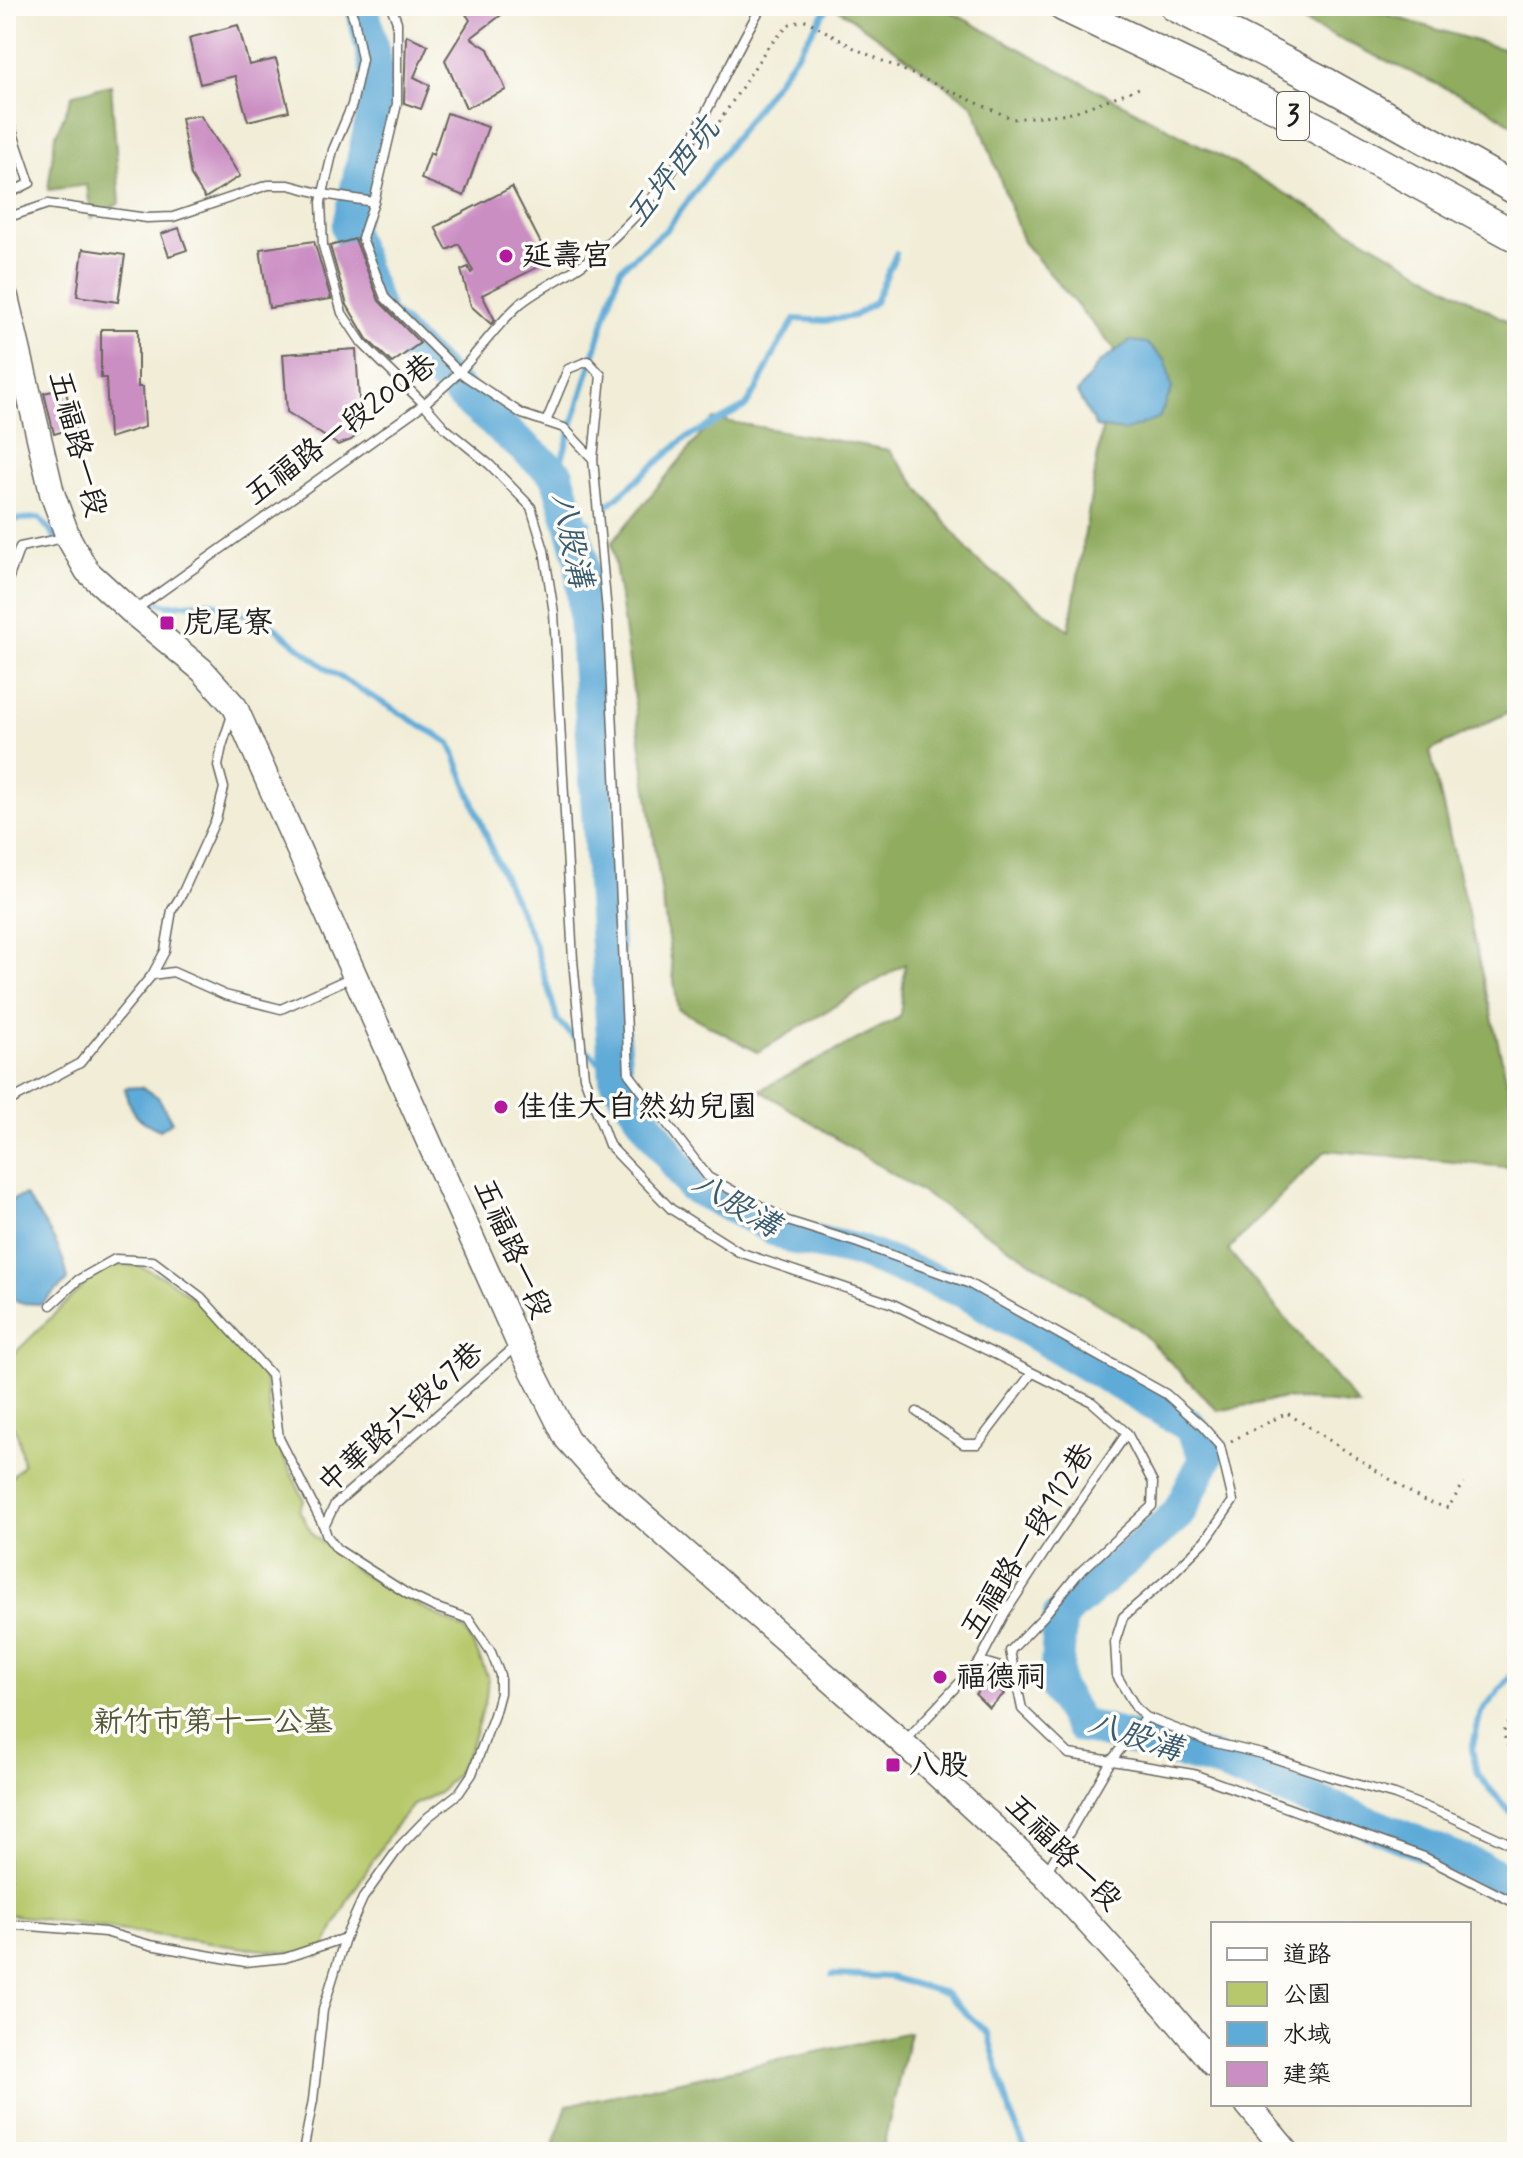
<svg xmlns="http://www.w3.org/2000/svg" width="1523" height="2158" font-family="Mynerve,'LXGW WenKai TC',sans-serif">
	<rect width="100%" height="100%" fill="#fdfcf7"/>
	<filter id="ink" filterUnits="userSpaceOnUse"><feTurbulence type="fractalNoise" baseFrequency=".0125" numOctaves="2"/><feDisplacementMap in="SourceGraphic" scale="16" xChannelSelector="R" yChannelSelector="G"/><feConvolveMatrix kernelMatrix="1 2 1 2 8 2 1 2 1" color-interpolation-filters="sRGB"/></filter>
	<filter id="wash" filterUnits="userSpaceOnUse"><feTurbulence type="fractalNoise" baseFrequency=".006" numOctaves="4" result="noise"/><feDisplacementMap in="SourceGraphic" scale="32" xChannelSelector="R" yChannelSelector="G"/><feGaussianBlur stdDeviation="1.8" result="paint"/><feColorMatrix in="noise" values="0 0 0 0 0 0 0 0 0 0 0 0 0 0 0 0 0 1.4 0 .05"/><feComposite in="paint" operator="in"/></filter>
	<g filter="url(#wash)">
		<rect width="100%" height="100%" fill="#f1edd7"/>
		<path fill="#b6c86b" stroke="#697244" stroke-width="2" d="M114 1265 139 1266 166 1278 193 1298 232 1335 264 1377 274 1437 304 1500 299 1510 313 1535 359 1573 465 1630 478 1654 488 1678 486 1698 470 1749 456 1774 439 1793 413 1805 393 1829 348 1900 320 1956 237 1947 6 1914V1482L23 1465 18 1435 6 1414V1374L11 1357 89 1280Z"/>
		<g fill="#90ac5f" stroke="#56643e" stroke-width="2">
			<path d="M841 6H940L1224 158 1517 327V708L1430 751 1517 1124V1168L1326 1150 1228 1250 1359 1406 1285 1398 1218 1411 1139 1330 760 1090 900 1017 905 964 758 1052 678 1009 612 542 714 419 889 450 974 558 1069 630 1115 350 1023 242 973 105 838 9Z"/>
			<path d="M1269 6H1358L1503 49 1517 14V128L1486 107Z"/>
			<path d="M111 85 120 203 91 218 87 185 48 190 55 137 73 94Z"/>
			<path d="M910 2032 882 2152H551L567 2105Z"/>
		</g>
		<g fill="#5eabd8" stroke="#3d647a" stroke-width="2">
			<path d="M1130 341 1147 343 1166 361 1172 389 1159 418 1125 431 1096 427 1077 393 1099 363Z"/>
			<path d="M141 1087 158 1097 172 1122 160 1130C137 1120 129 1113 125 1088Z"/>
			<path d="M25 1195C42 1220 64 1248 68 1280L41 1304 19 1303 6 1294V1202Z"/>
		</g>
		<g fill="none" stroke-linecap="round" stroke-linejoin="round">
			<g stroke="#5eabd8" stroke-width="6">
				<path d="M557 475 620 269 667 229 794 58 829 6"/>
				<path d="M607 506 683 440 746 406 756 390 777 348 795 319 825 321 854 316 875 302 896 254"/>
				<path d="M6 520 39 518 59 541"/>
				<path d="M575 535 589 522"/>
				<path d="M125 594 169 605 210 602 269 623 328 670 450 743 494 855 534 942 558 1021 616 1080"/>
				<path d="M1517 1669 1481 1712 1472 1749 1477 1774 1517 1820"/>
				<path d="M832 1975 890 1977 945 1993 988 2034 1011 2115 1027 2152"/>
			</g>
			<path stroke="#5eabd8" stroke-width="34" d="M362 6 380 85 348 229 380 318 468 400 557 475 581 557 616 1080 692 1186 791 1237 858 1251 965 1292 1190 1426 1207 1456 1178 1514 1060 1616 1056 1686 1080 1725 1216 1761 1517 1883"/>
		</g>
		<g id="blocks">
			<g fill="#cb8ec3">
				<path d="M460 6H513L471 38 488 49 506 90 466 108 445 60 470 20Z"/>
				<path d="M238 25 249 65 276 59 289 111 248 121 235 76 200 84 189 38Z"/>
				<path d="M406 35 428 45 414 77 430 85 421 109 404 103Z"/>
				<path d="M447 113 488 127 464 196 421 179 430 153 433 155Z"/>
				<path d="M200 115 240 176 205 198 191 176 181 118Z"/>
				<path d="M512 187 550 261 482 295 495 320 491 324 471 306 461 270 468 267 471 273 473 271 459 244 447 250 435 227Z"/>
				<path d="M179 228 187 250 169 256 161 234Z"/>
				<path d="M355 239 379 301 420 343 392 363 367 339 347 305 330 246Z"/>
				<path d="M314 241 331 299 269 308 260 249Z"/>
				<path d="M83 249 125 255 118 302 77 296Z"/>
				<path d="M101 329H138V387H143L145 427 109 438 106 378H101Z"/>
				<path d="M356 349 361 432 351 440 338 445 287 412 283 354Z"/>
				<path d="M65 388 75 428 54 434 44 393Z"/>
				<path d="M989 1679 1004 1694 989 1708 975 1694Z"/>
			</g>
		</g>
	</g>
	<g filter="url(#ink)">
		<use href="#blocks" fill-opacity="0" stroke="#67655d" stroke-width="2"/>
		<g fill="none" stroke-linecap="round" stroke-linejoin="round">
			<g stroke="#67655d" stroke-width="11">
				<g id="service">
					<path d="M349 6 354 19 362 59 352 105 333 150 321 202 323 246 342 313 362 343 424 404 445 428 490 465 531 507 544 550 554 613 573 960 584 1077 609 1145 671 1209 739 1252 893 1304 1092 1402 1127 1433 1153 1483 1152 1506 1077 1575 1043 1617 1010 1651 1022 1709 1069 1754 1193 1774 1424 1857 1517 1904"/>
					<path d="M391 6 397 22V104L374 202 362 238 385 298 459 372 522 414 564 428 593 459"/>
					<path d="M6 113 30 183 6 195"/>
					<path d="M6 218 48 204 147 218 173 217 268 185H289L323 194 374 202"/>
					<path d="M546 422 568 369 588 361 601 375 593 459 608 623 629 1074 708 1177 788 1221 858 1243 968 1283 1166 1394 1202 1426 1220 1446 1233 1501 1206 1540 1170 1576 1123 1617 1115 1642 1117 1676 1136 1708 1146 1717 1207 1741 1262 1754 1334 1778 1395 1795 1454 1818 1517 1847"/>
					<path d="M6 585 20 547 64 538"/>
					<path d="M134 611 424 404C436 393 449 383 460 371 481 349 498 323 521 303 540 288 563 278 583 264 607 246 647 206 665 182 704 127 727 63 762 6"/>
					<path d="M152 975 173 972 225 995 281 1009 354 976"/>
					<path d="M6 1103 80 1063 152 975 165 951 172 910 182 894 216 819 224 788 218 766 222 746 232 715"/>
					<path d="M51 1305 78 1280 115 1259 153 1261 201 1297 271 1375 279 1438 324 1527"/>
					<path d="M917 1412 963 1444H978L1032 1373"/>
					<path d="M980 1661 1014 1671"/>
					<path d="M906 1740 980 1661 1005 1613 1050 1544 1127 1433"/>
					<path d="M1047 1871 1111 1761 1146 1717"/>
					<path d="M6 1929 18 1925 105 1932 150 1945 245 1962 285 1958 345 1938"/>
					<path d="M303 2152 313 2100 323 2010 345 1938 363 1898 401 1845 428 1817 459 1793 472 1774 494 1715 500 1693V1675L491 1652 469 1619 434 1607 409 1595 337 1549 327 1536 324 1527 335 1504 516 1346"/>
				</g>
			</g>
			<g stroke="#67655d" stroke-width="27">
				<g id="secondary">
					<path d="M6 297 52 493 68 537 87 571 132 612 202 670 235 707 519 1344 567 1439 606 1483 903 1743 1044 1874 1165 2007 1213 2064"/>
					<path d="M1247 2104 1287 2152"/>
				</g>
			</g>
			<g stroke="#67655d" stroke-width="33">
				<g id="motorway">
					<path d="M1063 6 1294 116 1517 237"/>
					<path d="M1175 6 1326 83 1517 190"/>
				</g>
			</g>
			<g stroke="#67655d" stroke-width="3" stroke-dasharray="2 6" stroke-linecap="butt">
				<path d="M714 128 718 124 767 48 790 24 806 20 856 49 1013 119 1071 113 1142 87"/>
				<path d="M1231 1441 1287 1413 1422 1500 1448 1508 1464 1483"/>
				<path d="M1517 1709 1503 1733 1517 1770"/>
			</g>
			<use href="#service" stroke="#fff" stroke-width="8"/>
			<use href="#secondary" stroke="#fff" stroke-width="24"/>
			<use href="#motorway" stroke="#fff" stroke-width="30"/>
		</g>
	</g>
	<g fill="#b5179e" stroke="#fdfcf7" stroke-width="3">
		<circle cx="506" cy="256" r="8"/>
		<rect x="159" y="615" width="16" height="16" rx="4"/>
		<circle cx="501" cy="1107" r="8"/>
		<circle cx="940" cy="1677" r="8"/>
		<rect x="885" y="1757" width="16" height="16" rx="4"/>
	</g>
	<g text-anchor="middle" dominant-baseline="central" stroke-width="7" stroke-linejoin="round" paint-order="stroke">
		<rect fill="#fdfcf7" stroke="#605f5e" stroke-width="2" x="1277" y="92" width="32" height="48" rx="6"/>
		<g font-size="28" font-weight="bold" fill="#1c1c1c">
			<text x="1293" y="116">3</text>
		</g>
		<g font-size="30" fill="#1c1c1c" stroke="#fdfcf7" text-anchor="start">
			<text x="522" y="256">延壽宮</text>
			<text x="183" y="623">虎尾寮</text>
			<text x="517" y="1107">佳佳大自然幼兒園</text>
			<text x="956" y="1677">福德祠</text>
			<text x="909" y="1765">八股</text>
		</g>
		<g font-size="30" fill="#1c1c1c" stroke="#fdfcf7">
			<text transform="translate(341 430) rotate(-37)">五福路一段200巷</text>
			<text transform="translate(77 444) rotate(75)">五福路一段</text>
			<text transform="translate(512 1249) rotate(66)">五福路一段</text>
			<text transform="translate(401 1418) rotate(-42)">中華路六段67巷</text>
			<text transform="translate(1028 1541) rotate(-58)">五福路一段112巷</text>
			<text transform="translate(1063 1853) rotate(45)">五福路一段</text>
		</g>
		<g font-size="30" fill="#525838" stroke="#fdfcf7">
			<text x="213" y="1722">新竹市第十一公墓</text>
		</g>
		<g font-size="32" font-style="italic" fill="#3a5c71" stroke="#fdfcf7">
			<text transform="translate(673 173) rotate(-51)">五坪西坑</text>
			<text transform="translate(571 540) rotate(78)">八股溝</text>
			<text transform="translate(736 1205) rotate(31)">八股溝</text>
			<text transform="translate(1135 1737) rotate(18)">八股溝</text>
		</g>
	</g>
	<rect width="1523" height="2158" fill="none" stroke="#fdfcf7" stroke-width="32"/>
	<rect x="1211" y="1922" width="260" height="184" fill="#fdfcf7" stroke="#a3a29f" stroke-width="2"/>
	<rect x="1227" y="1948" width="40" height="12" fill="#ffffff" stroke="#a3a29f" stroke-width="2"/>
	<text x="1283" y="1962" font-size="24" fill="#1c1c1c">道路</text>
	<rect x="1227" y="1982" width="40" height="24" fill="#b6c86b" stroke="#a3a29f" stroke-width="2"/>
	<text x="1283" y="2002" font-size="24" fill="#1c1c1c">公園</text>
	<rect x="1227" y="2022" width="40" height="24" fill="#5eabd8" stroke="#a3a29f" stroke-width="2"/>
	<text x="1283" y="2042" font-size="24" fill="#1c1c1c">水域</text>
	<rect x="1227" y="2062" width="40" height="24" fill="#cb8ec3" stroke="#a3a29f" stroke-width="2"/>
	<text x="1283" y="2082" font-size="24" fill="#1c1c1c">建築</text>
</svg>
